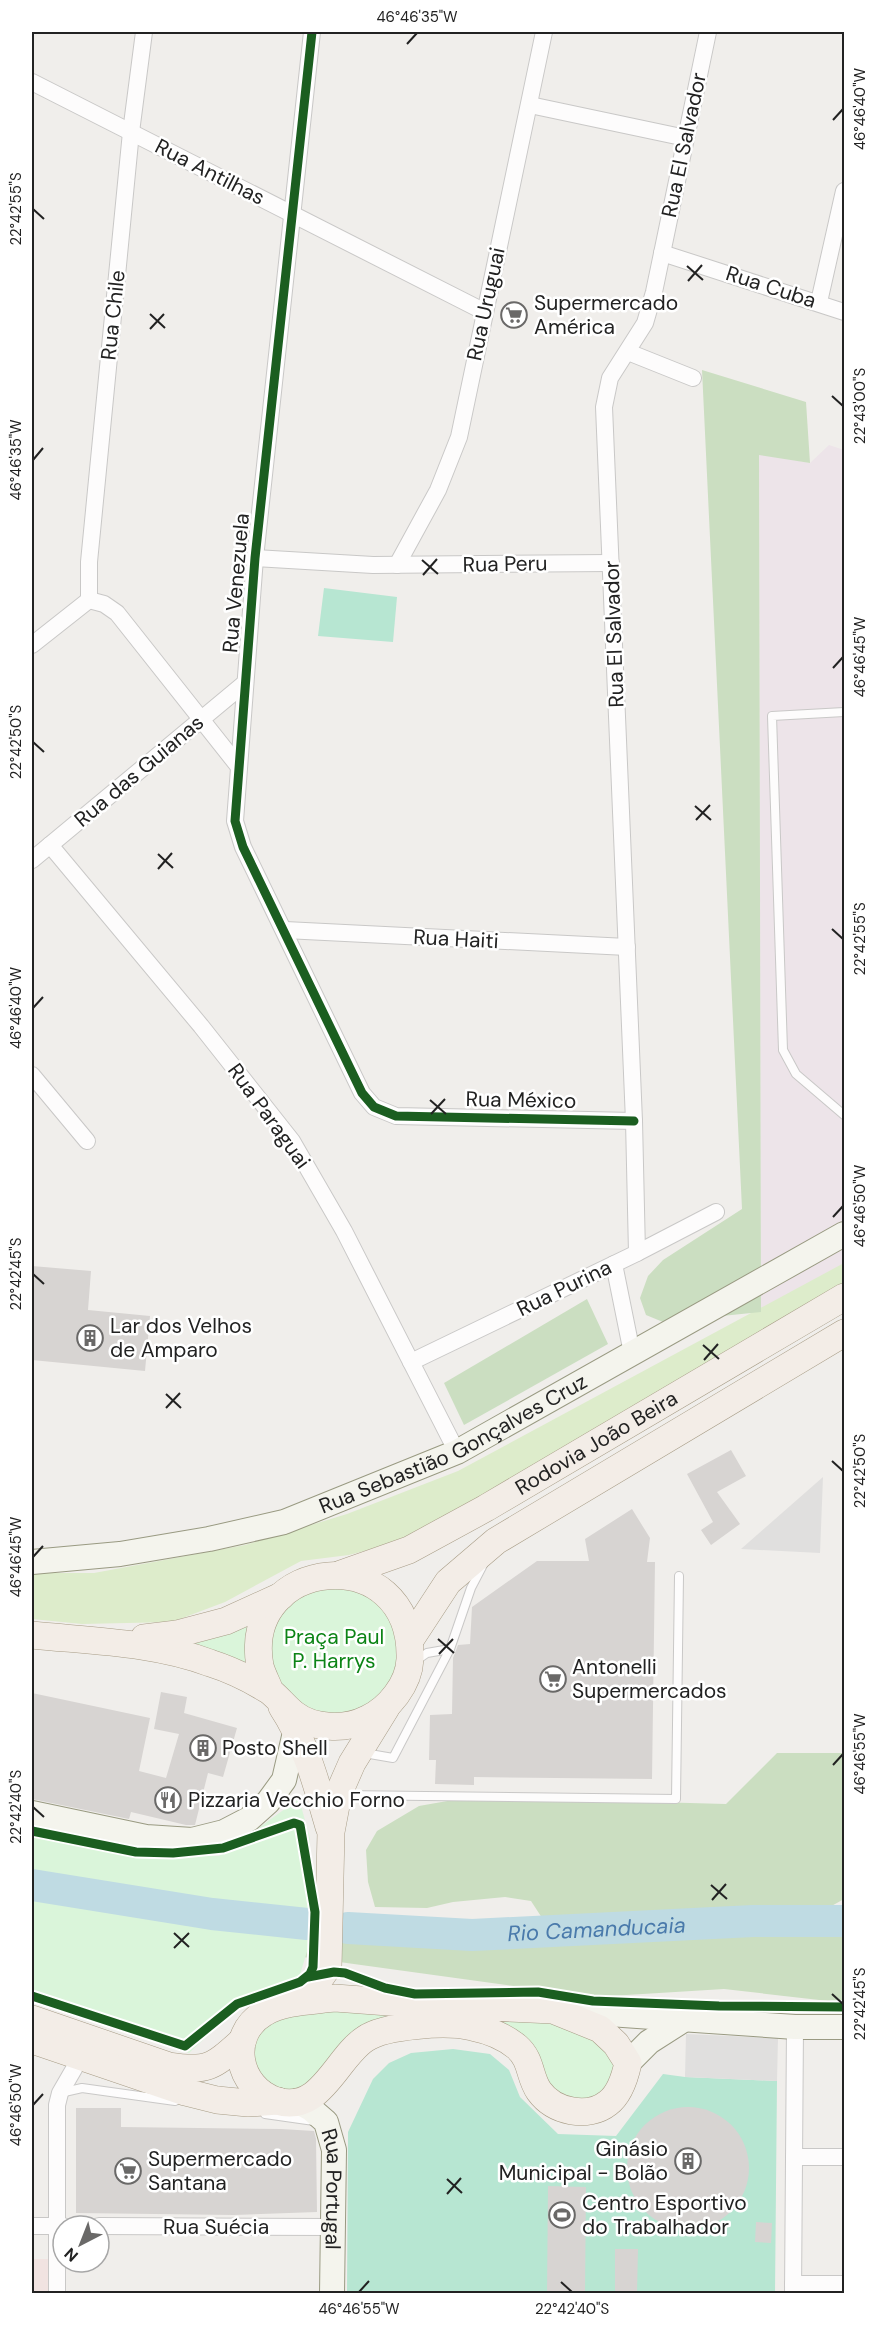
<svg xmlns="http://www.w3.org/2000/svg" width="876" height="2325" font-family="'DM Sans',sans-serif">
	<rect width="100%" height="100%" fill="#f0eeeb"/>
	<path fill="#f1e3e1" d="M32 2259H52L54 2293 32 2294Z"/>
	<path fill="#ede4e9" d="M829 445 844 450V1269L761 1312 759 454 810 463Z"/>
	<path fill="#ddeccb" d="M844 1263V1288L402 1541 349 1555 301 1561 225 1602 172 1622 82 1624 32 1619V1573H94L245 1545 347 1514 458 1471Z"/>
	<g fill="#cbdec1">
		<path d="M702 370 806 402 810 463 759 455 761 1312 663 1322 646 1315 640 1298 648 1276 663 1260 742 1209Z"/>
		<path d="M587 1299 608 1344 464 1425 444 1383Z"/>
		<path d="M777 1753H844V1899L828 1908 840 1931 844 1932V2000L828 2001 724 1989 594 1997 303 1957 266 1994 230 1995 290 1918 342 1919 420 1943 472 1941 498 1935 524 1936 546 1924 531 1901 505 1897 453 1902 427 1908 375 1907 368 1882 366 1850 377 1831 419 1806 470 1797 726 1804Z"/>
	</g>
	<g fill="#daf5da">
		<circle cx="334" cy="1650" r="64"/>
		<path d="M256 1615 255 1673 147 1643Z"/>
		<path d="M299 1799 310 1838 309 1945 299 1978 244 2002 189 2053 32 2000V1829L166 1856H219Z"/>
		<path d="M339 2009 552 2021 594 2041 618 2062 612 2087 597 2100 566 2101 552 2090 507 2029 356 2031 307 2089 278 2091 256 2073 251 2047 256 2034 277 2017Z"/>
	</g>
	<g fill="#b7e6d2">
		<path d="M324 588 397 597 393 642 318 636Z"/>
		<path d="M453 2049 490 2054 509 2070 520 2097 558 2134 616 2136 663 2074 685 2077 777 2081 775 2293 347 2294 348 2132 373 2079 389 2063 411 2053Z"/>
	</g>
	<g fill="#e0dfde">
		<path d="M823 1477 820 1553 741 1549Z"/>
		<path d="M686 2034 778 2038 777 2081 685 2077Z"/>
	</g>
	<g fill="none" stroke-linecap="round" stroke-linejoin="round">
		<g stroke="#bfdbe3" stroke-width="32">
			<path d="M32 1885 212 1914 307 1924"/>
			<path id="s1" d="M348 1928 472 1935 753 1921H844"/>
		</g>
	</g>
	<g fill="#d7d4d2">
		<path d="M32 1266 91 1271 88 1310 150 1316 145 1371 32 1360Z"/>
		<path d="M731 1450 746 1476 717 1492 740 1524 711 1545 701 1530 713 1522 687 1474Z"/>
		<path d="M632 1509 650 1538 647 1562H655L652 1779 474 1777V1785L435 1784 436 1760H429L430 1715 452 1714 453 1658 458 1645 470 1644 472 1607 537 1561H589L585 1539Z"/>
		<path d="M161 1692 187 1697 184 1713 237 1728 223 1777 208 1773 195 1825H186L131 1812 129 1819 32 1799V1693L150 1718 139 1771 166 1778 179 1734 154 1729Z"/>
		<circle cx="688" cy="2168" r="61"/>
		<path d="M76 2108H121V2127L281 2129 314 2131 316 2139 317 2212 234 2215 76 2213Z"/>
		<path d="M548 2186 586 2187 585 2294H547Z"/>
		<path d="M756 2222 772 2223 771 2243 755 2242Z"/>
		<path d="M615 2249H638L637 2294H615Z"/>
	</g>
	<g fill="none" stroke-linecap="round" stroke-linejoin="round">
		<g stroke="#c9c8c7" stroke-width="10">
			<g id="lane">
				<path d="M844 712 772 716 783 1050 796 1074 844 1115"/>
				<path d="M414 1662 427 1653 450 1649"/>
				<path d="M364 1753 393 1758 450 1649 471 1588 483 1565"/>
				<path d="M341 1795 676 1799 679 1576"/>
				<path d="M60 2093 82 2088 175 2101"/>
				<path d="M265 2114 314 2121"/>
			</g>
		</g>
		<g stroke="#c9c8c7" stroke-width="18">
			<g id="street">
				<path d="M312 32 255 558 235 821 243 847 362 1093 374 1107 396 1116 634 1121"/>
				<path d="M32 82 485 312"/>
				<path d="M530 105 686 138"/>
				<path d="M662 253 844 312"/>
				<path d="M819 302 844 191"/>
				<path d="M628 352 693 378"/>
				<path d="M255 558 373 565 611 563"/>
				<path d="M397 565 438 490 459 437 544 32"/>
				<path d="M89 600V562L131 132 144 32"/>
				<path d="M89 600 104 604 117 613 239 767"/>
				<path d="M32 645 89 600"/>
				<path d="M50 845 201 1026 292 1141 344 1231 457 1452"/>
				<path d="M32 860 245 683"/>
				<path d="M285 930 627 947"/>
				<path d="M32 1075 87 1141"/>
				<path d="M637 1253 634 1121 604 407 610 378 645 323 654 292 708 32"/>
				<path d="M614 1264 632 1353"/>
				<path d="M411 1362 637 1253 716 1212"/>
				<path d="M794 2157H844"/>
				<path d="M32 2226H63"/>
				<path d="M99 2226 333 2227"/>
				<path d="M793 2284H844"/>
				<path d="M57 2294V2105L60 2093 82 2055"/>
				<path d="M793 2294 795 2027"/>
			</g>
		</g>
		<g stroke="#999a82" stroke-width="26">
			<g id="secondary">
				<path id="s2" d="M32 1562 120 1554 209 1539 284 1522 457 1452 844 1234"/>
				<path d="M32 1813 146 1837 192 1840 224 1832 249 1819 268 1802 284 1780 296 1728"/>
				<path d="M566 2011 795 2027H844"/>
				<path d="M628 2063 649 2042 685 2019"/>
				<path id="s3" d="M297 2101 311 2109 326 2122 334 2150 332 2294"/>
			</g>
		</g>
		<g stroke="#a79c86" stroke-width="28">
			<g id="primary">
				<path id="s4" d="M341 1574 409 1550 486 1508 844 1297"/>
				<path d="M32 1635C90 1641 154 1642 210 1663 229 1669 250 1679 268 1690 276 1695 285 1707 294 1714 313 1729 346 1730 367 1719 389 1709 409 1684 410 1659 413 1538 240 1556 260 1666 262 1674 267 1683 270 1691"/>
				<path d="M144 1638 177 1634 226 1621 281 1596"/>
				<path d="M410 1640 448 1582 496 1541 844 1333"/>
				<path d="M282 1707C306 1743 317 1786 329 1827"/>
				<path d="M335 1998 402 2003 553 2010 600 2029 616 2044 628 2063C625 2077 620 2094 608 2103 588 2119 554 2112 539 2091 529 2077 532 2060 517 2047 505 2037 487 2030 472 2027 448 2021 385 2025 365 2039 336 2058 321 2114 277 2101 237 2088 227 2035 264 2013 283 2001 314 2001 335 1998Z"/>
				<path d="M289 2003 302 1999 311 1991 328 1967 331 1832 338 1795 352 1763 386 1708"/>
				<path d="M32 2019 169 2066C208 2072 213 2067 242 2041"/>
				<path d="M32 2040 185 2092 217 2100 248 2103 278 2101"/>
			</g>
		</g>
		<use href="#lane" stroke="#fdfcfc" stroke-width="8"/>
		<use href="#street" stroke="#fdfcfc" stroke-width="16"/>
		<use href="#secondary" stroke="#f4f4ed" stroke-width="24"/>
		<use href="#primary" stroke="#f3ede7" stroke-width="27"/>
		<g stroke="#fff" stroke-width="13">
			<g id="cycleway">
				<path d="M312 32 255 558 235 821 243 847 362 1093 374 1107 396 1116 634 1121"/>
				<path d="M32 1831 136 1852 173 1853 223 1848 294 1823 300 1825 315 1912 313 1967 310 1974 300 1982 237 2004 185 2046 32 1996"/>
				<path d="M308 1977 334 1972 345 1973 385 1988 415 1994 538 1992 593 2001 719 2006 844 2007"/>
			</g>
		</g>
		<use href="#cycleway" stroke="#1b5e20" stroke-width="9"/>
	</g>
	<path fill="none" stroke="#222" stroke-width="2" d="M407 44 417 33M833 120 843 109M33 209 44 219M687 266 703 280M688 281 702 265M150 314 165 328M150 329 164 314M832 396 843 406M33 460 43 448M422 560 438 574M423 575 437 559M833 668 843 657M33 742 44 752M695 806 711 820M696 820 710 805M158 854 173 868M158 869 172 853M832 929 843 939M33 1008 43 997M430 1100 446 1114M431 1114 445 1099M833 1217 843 1206M33 1274 44 1284M703 1345 719 1359M704 1360 718 1344M166 1394 181 1408M166 1408 180 1393M832 1461 843 1471M33 1557 43 1546M438 1639 454 1653M439 1654 453 1639M833 1765 843 1754M33 1807 44 1817M711 1885 727 1899M712 1900 726 1884M174 1933 189 1947M174 1948 189 1933M832 1994 843 2004M33 2105 43 2094M447 2179 462 2193M447 2194 461 2178M561 2282 572 2292M359 2292 369 2281"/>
	<defs>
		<g id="supermarket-ring" transform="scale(1.35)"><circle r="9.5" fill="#fff" stroke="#6a6968" stroke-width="1.5"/><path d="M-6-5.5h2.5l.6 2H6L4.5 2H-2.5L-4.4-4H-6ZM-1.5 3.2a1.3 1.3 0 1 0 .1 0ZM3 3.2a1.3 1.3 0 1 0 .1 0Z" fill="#6a6968"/></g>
		<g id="building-ring" transform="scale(1.35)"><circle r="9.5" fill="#fff" stroke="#6a6968" stroke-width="1.5"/><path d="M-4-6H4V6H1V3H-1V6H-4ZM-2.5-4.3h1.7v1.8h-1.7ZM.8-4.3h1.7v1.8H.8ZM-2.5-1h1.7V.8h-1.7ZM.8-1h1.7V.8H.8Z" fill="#6a6968"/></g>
		<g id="restaurant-ring" transform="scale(1.35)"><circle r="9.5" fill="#fff" stroke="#6a6968" stroke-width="1.5"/><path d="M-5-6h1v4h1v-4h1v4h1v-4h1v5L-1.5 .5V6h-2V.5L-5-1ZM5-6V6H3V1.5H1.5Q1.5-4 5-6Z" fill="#6a6968"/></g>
		<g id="stadium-ring" transform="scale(1.35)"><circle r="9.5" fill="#fff" stroke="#6a6968" stroke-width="1.5"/><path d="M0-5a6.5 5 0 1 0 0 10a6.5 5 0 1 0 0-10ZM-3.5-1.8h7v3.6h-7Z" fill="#6a6968"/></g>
	</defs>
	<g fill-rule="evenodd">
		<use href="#supermarket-ring" x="514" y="315"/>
		<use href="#building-ring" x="90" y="1338"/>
		<use href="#supermarket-ring" x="553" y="1679"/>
		<use href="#building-ring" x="203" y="1748"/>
		<use href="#restaurant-ring" x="168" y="1800"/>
		<use href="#building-ring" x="688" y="2161"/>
		<use href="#supermarket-ring" x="128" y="2171"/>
		<use href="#stadium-ring" x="562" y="2215"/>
	</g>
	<g text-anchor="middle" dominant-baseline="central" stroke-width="5" stroke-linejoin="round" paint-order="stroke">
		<g font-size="21" fill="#222" stroke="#fff">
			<text transform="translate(684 145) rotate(-78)">Rua El Salvador</text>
			<text transform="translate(210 172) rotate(27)">Rua Antilhas</text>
			<text transform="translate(771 287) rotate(18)">Rua Cuba</text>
			<text transform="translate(486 304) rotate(-78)">Rua Uruguai</text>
			<text transform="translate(113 315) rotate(-84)">Rua Chile</text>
			<text transform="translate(505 564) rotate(-1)">Rua Peru</text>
			<text transform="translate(236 583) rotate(-85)">Rua Venezuela</text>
			<text transform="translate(614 634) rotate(-92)">Rua El Salvador</text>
			<text transform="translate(139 771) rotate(-40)">Rua das Guianas</text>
			<text transform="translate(456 939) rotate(3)">Rua Haiti</text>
			<text transform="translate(521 1100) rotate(1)">Rua México</text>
			<text transform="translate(269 1116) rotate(54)">Rua Paraguai</text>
			<text transform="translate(564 1288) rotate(-26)">Rua Purina</text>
			<text stroke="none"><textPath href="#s2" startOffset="442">Rua Sebastião Gonçalves Cruz</textPath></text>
			<text stroke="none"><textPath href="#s4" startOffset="288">Rodovia João Beira</textPath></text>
			<text stroke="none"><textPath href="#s3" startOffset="104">Rua Portugal</textPath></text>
			<text x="216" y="2227">Rua Suécia</text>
		</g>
		<g font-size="21" fill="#222" stroke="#fff" text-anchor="start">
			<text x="534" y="303">Supermercado<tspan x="534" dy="24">América</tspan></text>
			<text x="110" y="1326">Lar dos Velhos<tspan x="110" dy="24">de Amparo</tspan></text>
			<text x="572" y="1667">Antonelli<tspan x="572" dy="24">Supermercados</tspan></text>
			<text x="222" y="1748">Posto Shell</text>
			<text x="188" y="1800">Pizzaria Vecchio Forno</text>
			<text x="668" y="2149" text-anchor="end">Ginásio<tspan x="668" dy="24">Municipal - Bolão</tspan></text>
			<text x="148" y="2159">Supermercado<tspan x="148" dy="24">Santana</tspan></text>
			<text x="582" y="2203">Centro Esportivo<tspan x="582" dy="24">do Trabalhador</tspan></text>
		</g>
		<g font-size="21" fill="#0c8416" stroke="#fff">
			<text x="334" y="1637">Praça Paul<tspan x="334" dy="24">P. Harrys</tspan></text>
		</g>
		<g font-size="22" font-style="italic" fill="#4a7aab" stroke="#fff">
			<text stroke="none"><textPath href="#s1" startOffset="249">Rio Camanducaia</textPath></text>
		</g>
	</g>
	<rect width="876" height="2325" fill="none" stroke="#ffffff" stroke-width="66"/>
	<g transform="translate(81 2244) rotate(222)"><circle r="28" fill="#ffffff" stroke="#a7a7a7" stroke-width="1.5"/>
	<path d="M0-4.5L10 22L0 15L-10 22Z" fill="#6a6968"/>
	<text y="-9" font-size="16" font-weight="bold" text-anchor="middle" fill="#222222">N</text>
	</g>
	<rect x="33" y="33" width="810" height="2259" fill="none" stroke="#222" stroke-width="2"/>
	<g font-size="15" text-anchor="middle" fill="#222">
		<text x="417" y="22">46°46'35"W</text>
		<text transform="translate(860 109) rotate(-90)" y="5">46°46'40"W</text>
		<text transform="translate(16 209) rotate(-90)" y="5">22°42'55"S</text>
		<text transform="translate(860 406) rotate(-90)" y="5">22°43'00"S</text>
		<text transform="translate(16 460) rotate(-90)" y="5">46°46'35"W</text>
		<text transform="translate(860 657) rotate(-90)" y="5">46°46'45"W</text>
		<text transform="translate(16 742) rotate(-90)" y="5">22°42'50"S</text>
		<text transform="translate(860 939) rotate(-90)" y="5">22°42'55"S</text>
		<text transform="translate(16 1008) rotate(-90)" y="5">46°46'40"W</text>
		<text transform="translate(860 1206) rotate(-90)" y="5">46°46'50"W</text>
		<text transform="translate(16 1274) rotate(-90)" y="5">22°42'45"S</text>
		<text transform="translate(860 1471) rotate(-90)" y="5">22°42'50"S</text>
		<text transform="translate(16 1557) rotate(-90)" y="5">46°46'45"W</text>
		<text transform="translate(860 1754) rotate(-90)" y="5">46°46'55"W</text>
		<text transform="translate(16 1807) rotate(-90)" y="5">22°42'40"S</text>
		<text transform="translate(860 2004) rotate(-90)" y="5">22°42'45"S</text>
		<text transform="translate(16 2105) rotate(-90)" y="5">46°46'50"W</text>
		<text x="359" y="2314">46°46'55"W</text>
		<text x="572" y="2314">22°42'40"S</text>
	</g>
</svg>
